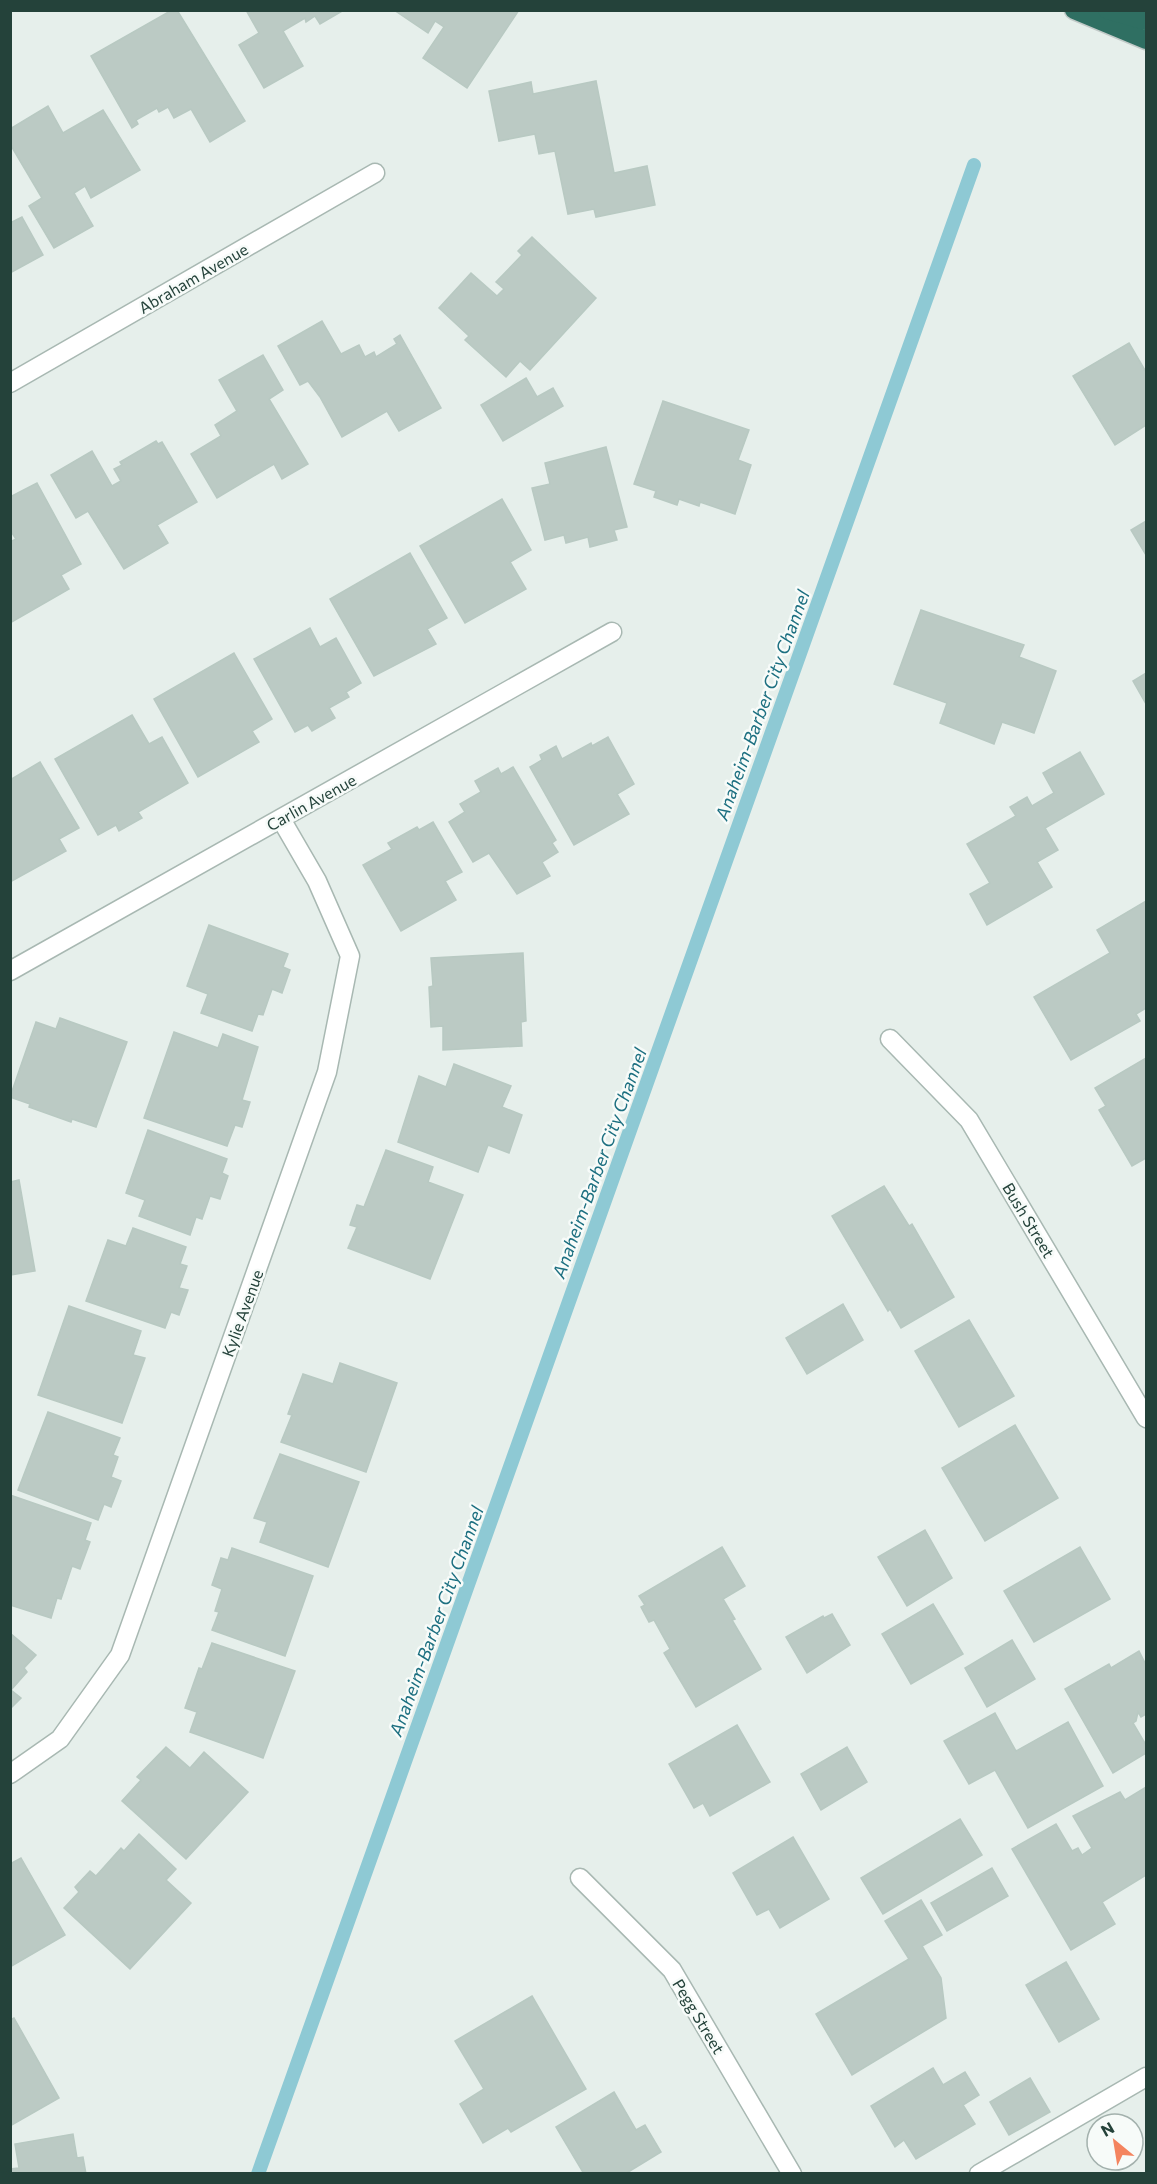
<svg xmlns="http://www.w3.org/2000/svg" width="1157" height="2184" font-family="Commissioner,sans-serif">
	<rect width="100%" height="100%" fill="#e6efeb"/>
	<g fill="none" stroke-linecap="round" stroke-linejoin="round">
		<path stroke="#8ec9d4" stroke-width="14" d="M258 2174 974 165"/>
	</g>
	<g fill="#bbcac4" stroke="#b8c9c2" stroke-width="1.5">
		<path d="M172 10H177L245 121 210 142 191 109 174 118 168 107 159 112 157 108 136 120 138 124 132 128 91 56Z"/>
		<path d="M246 10H344L320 24 315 16 306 22 305 18 283 31 303 66 264 88 239 45 259 33Z"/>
		<path d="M394 10H519L467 88 423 58 444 27 435 21 428 33Z"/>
		<path d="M596 81 614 173 647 166 655 205 596 217 594 209 568 214 555 151 539 154 535 134 499 141 489 91 531 82 533 94Z"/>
		<path d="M48 106 63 133 103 110 140 170 91 198 85 186 74 193 93 226 54 248 29 206 42 198 10 144V129Z"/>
		<path d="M22 217 43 255 10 273V223Z"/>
		<path d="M532 237 596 298 530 370 520 361 506 377 465 340 469 336 439 308 471 273 497 296 504 289 496 282 522 255 518 251Z"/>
		<path d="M322 321 341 354 359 345 365 357 374 352 376 357 397 344 394 339 400 335 441 408 399 431 387 411 342 437 320 397 308 381 300 385 278 346Z"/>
		<path d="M1129 343 1146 372V425L1115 445 1073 376Z"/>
		<path d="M263 355 283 390 269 399 308 464 282 479 274 464 217 498 191 454 221 436 215 425 237 411 219 380Z"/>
		<path d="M526 378 537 397 553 388 563 406 503 441 481 405Z"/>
		<path d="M663 401 749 430 738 460 751 465 735 514 700 502 699 506 679 499 677 505 654 497 656 491 634 484Z"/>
		<path d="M156 441 158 444 162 442 197 502 157 525 168 543 124 569 88 511 76 518 51 475 92 451 112 486 121 481 114 469 122 465 120 462Z"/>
		<path d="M606 447 627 527 614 530 617 540 590 547 588 537 566 543 564 535 545 540 532 488 550 484 545 463Z"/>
		<path d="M37 483 81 564 61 575 69 589 10 623V542L16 539 10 530V497Z"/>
		<path d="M502 499 531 550 510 562 526 589 465 623 420 546Z"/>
		<path d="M1146 521V555L1131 530Z"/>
		<path d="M410 553 447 618 427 629 436 644 374 676 330 599Z"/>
		<path d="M921 610 1024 645 1019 657 1056 671 1034 733 1002 722 994 744 940 723 947 703 894 684Z"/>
		<path d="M310 628 320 647 336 638 361 683 346 692 349 697 329 708 335 718 312 731 308 725 295 732 254 659Z"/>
		<path d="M234 653 272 719 252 731 259 742 198 777 154 699Z"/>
		<path d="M1146 673V704L1133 681Z"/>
		<path d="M132 715 149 744 162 737 188 783 138 812 142 818 119 831 116 825 98 835 55 759Z"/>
		<path d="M608 737 634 784 617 794 629 814 574 845 530 767 542 760 540 755 556 746 562 759 591 743 592 746Z"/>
		<path d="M1080 752 1104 794 1045 828 1058 850 1037 862 1052 887 987 925 970 894 990 883 967 844 1016 816 1010 807 1027 797 1032 806 1054 793 1043 773Z"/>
		<path d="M40 762 79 828 59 839 66 851 10 882V780Z"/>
		<path d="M513 767 556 840 552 843 558 852 542 862 550 876 517 894 489 853 473 862 449 822 465 812 460 804 481 792 475 781 498 768 501 774Z"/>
		<path d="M433 822 462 872 445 881 456 900 401 931 363 865 392 849 388 843 417 827 419 830Z"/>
		<path d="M1146 901V1008L1136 1014 1140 1021 1071 1060 1034 997 1110 953 1097 930Z"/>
		<path d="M209 925 288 954 283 967 290 970 282 993 272 989 263 1015 258 1014 252 1031 201 1013 208 994 187 986Z"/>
		<path d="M523 953 526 1021 521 1022 522 1046 443 1050V1026L431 1027 429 987 433 986 431 958Z"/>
		<path d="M60 1018 127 1042 96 1127 72 1119 71 1122 29 1107 30 1104 10 1097 36 1022 56 1029Z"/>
		<path d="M174 1032 218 1048 223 1034 258 1047 242 1100 250 1102 242 1127 235 1125 227 1146 144 1118Z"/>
		<path d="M1146 1058V1158L1132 1166 1099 1110 1106 1106 1095 1088Z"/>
		<path d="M454 1064 511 1086 502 1107 522 1115 509 1153 488 1145 478 1172 398 1142 419 1076 446 1087Z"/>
		<path d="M148 1130 227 1159 222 1173 228 1176 220 1199 210 1196 202 1219 196 1217 190 1235 139 1216 145 1200 126 1193Z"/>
		<path d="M386 1150 433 1167 428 1182 463 1195 430 1279 348 1248 357 1227 350 1225 357 1205 364 1207Z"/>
		<path d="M19 1180 35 1271 10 1275V1182Z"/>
		<path d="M884 1186 909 1226 912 1224 954 1297 901 1328 890 1309 888 1311 832 1216Z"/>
		<path d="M133 1228 186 1247 180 1264 187 1266 179 1288 188 1290 179 1315 171 1312 165 1328 86 1301 108 1240 126 1246Z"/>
		<path d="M843 1304 863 1340 807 1374 786 1338Z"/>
		<path d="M69 1306 141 1331 133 1355 145 1358 122 1423 38 1395Z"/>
		<path d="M969 1320 1014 1396 959 1427 915 1351Z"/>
		<path d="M340 1363 397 1383 366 1472 281 1442 292 1415 288 1414 303 1374 333 1384Z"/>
		<path d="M48 1412 120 1438 113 1455 118 1457 111 1477 121 1481 111 1507 104 1504 98 1520 18 1490Z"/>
		<path d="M1015 1425 1058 1498 985 1541 942 1468Z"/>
		<path d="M280 1454 359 1482 328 1567 260 1542 267 1522 254 1518Z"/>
		<path d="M10 1495 91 1523 85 1540 90 1542 80 1569 72 1566 61 1599 57 1598 51 1618 10 1605Z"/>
		<path d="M925 1530 952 1578 907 1606 878 1557Z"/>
		<path d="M722 1547 745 1586 723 1599 735 1619 732 1620 761 1669 696 1707 664 1653 670 1649 654 1620 649 1622 641 1607 645 1605 639 1596Z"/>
		<path d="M1080 1547 1110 1599 1034 1642 1004 1591Z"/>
		<path d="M232 1548 313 1576 285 1656 212 1630 219 1612 215 1611 222 1589 212 1585 221 1558 228 1560Z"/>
		<path d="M933 1604 963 1654 911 1684 882 1634Z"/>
		<path d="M832 1614 850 1645 807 1673 786 1637 823 1616 824 1618Z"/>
		<path d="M10 1633 36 1655 24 1668 27 1672 11 1690 21 1698 10 1709Z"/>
		<path d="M1012 1640 1035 1679 987 1707 965 1668Z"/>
		<path d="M212 1643 295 1671 263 1758 190 1732 197 1712 185 1708 199 1668 202 1669Z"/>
		<path d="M1139 1651 1146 1665V1714L1141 1717 1138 1712 1136 1721 1133 1723 1146 1745V1753L1113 1773 1065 1689 1109 1664 1111 1668Z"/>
		<path d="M995 1713 1016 1751 1068 1722 1103 1786 1028 1828 995 1770 969 1784 944 1741Z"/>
		<path d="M737 1725 770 1782 710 1816 703 1803 694 1808 669 1764Z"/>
		<path d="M166 1747 190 1768 204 1752 248 1792 186 1859 122 1801 141 1780 137 1777Z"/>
		<path d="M847 1747 867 1782 821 1810 801 1774Z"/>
		<path d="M1146 1787V1875L1102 1902 1115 1924 1071 1950 1012 1849 1056 1824 1072 1851 1078 1848 1082 1855 1092 1848 1073 1816 1120 1792 1125 1800Z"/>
		<path d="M960 1819 982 1855 883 1914 861 1878Z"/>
		<path d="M139 1834 176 1869 166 1880 191 1903 130 1969 64 1908 79 1892 75 1887 90 1871 96 1876 121 1848 124 1851Z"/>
		<path d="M793 1837 829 1899 780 1928 769 1909 757 1915 733 1873Z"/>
		<path d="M21 1858 65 1935 10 1967V1864Z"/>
		<path d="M992 1868 1008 1896 947 1931 931 1903Z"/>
		<path d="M921 1900 942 1935 922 1946 941 1978 946 2018 852 2075 816 2014 909 1959 885 1921Z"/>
		<path d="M1066 1962 1099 2019 1059 2042 1026 1985Z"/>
		<path d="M532 1996 586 2089 511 2132 508 2128 483 2143 460 2104 484 2089 455 2041Z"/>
		<path d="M14 2018 59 2098 10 2126V2020Z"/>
		<path d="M933 2068 943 2085 965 2072 979 2095 963 2105 975 2124 916 2159 904 2140 895 2147 871 2106Z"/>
		<path d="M1030 2078 1050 2112 1009 2135 990 2102Z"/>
		<path d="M614 2092 636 2130 645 2125 661 2152 625 2174H584L556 2127Z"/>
		<path d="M73 2134 77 2158 83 2157 86 2174H10V2169L19 2168 15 2144Z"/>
	</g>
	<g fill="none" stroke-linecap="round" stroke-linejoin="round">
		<g stroke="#a8b8b2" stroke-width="21">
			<path id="lane" d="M979 2174 1146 2077"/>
		</g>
		<g stroke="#a8b8b2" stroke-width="21">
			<g id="street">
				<path d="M10 383 375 173"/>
				<path d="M10 971 612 632"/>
				<path d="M890 1039 969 1120 1146 1418"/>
				<path d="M10 1774 60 1739 120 1655 327 1072 350 956 317 881 281 819"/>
				<path d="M580 1878 672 1970 792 2174"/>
			</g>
		</g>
		<g stroke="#c2cac8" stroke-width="21">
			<g id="highway">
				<path d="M1074 10 1146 40"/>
				<path d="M1107 10 1146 21"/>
			</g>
		</g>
		<use href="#lane" stroke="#fff" stroke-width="18"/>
		<use href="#street" stroke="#fff" stroke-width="18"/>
		<use href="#highway" stroke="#2f6f62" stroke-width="18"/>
	</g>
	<g text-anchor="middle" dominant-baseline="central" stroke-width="5" stroke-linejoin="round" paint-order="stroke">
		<g font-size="16" fill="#24423a" stroke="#f7fbf9">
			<text transform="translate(193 278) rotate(-30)">Abraham Avenue</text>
			<text transform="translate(311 802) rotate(-29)">Carlin Avenue</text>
			<text transform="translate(1029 1220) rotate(59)">Bush Street</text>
			<text transform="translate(242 1313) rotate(-70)">Kylie Avenue</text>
			<text transform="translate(699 2016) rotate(59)">Pegg Street</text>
		</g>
		<g font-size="18" font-style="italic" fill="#1c6f80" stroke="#f7fbf9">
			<text transform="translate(762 705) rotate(-70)">Anaheim-Barber City Channel</text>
			<text transform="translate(599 1163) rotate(-70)">Anaheim-Barber City Channel</text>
			<text transform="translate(436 1621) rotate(-70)">Anaheim-Barber City Channel</text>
		</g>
	</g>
	<rect width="1157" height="2184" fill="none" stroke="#24423a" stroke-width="24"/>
	<g transform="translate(1115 2142) rotate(330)"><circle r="28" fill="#f7fbf9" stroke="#a3b1ad" stroke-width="1.5"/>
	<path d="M0-4.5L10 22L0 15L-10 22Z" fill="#f4845f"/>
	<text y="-9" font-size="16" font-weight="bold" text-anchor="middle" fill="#24423a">N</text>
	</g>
</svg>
